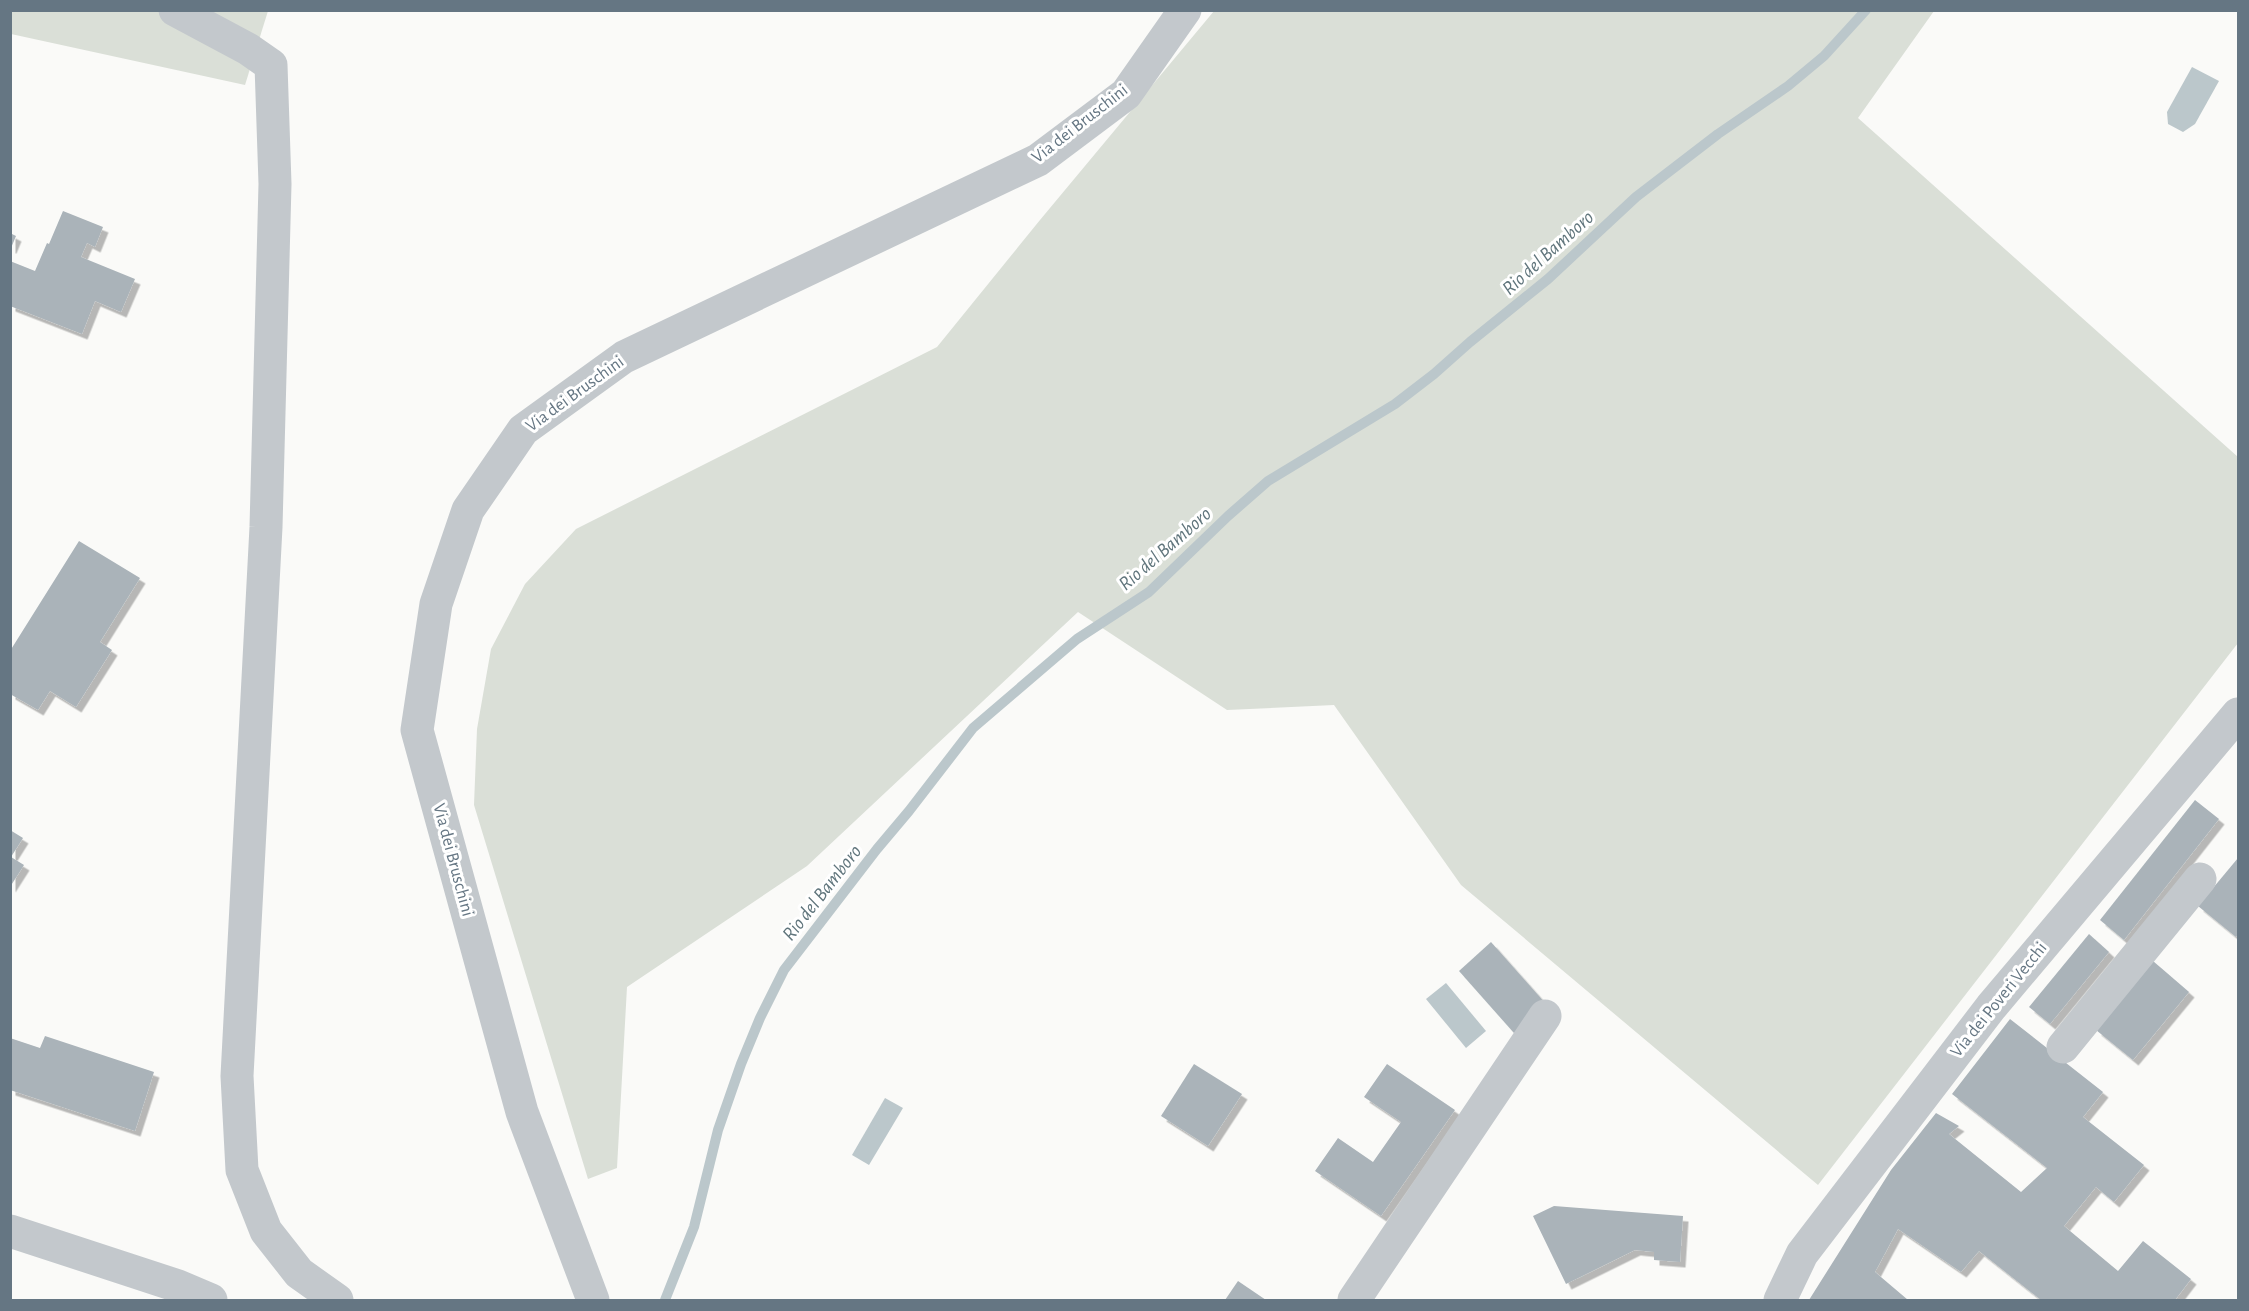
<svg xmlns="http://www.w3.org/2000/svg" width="2249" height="1311" font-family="'Alegreya Sans',sans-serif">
	<defs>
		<filter id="shadow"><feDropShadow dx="5.5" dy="5.5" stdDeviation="0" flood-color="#0004"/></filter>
	</defs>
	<rect width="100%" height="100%" fill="#fafaf8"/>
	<g fill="#dadfd7">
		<path d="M11 11H268L245 85 11 34Z"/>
		<path d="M1214 11H1934L1858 118 2238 457V643L1818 1185 1461 885 1334 705 1227 710 1078 612 807 866 627 987 617 1168 588 1179 474 805 477 729 491 649 525 584 576 529 937 347 1040 220Z"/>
	</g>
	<g fill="#bbc7cb">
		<path d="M2192 67 2219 81 2195 124 2183 132 2168 124 2167 112Z"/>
		<path d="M1446 983 1486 1031 1466 1048 1426 999Z"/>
		<path d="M885 1098 903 1108 869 1165 852 1155Z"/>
	</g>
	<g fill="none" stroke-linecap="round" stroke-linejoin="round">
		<path stroke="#bbc7cb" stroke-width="10" d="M665 1300 694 1227 718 1130 741 1064 760 1018 784 970 877 849 909 811 973 728 1077 639 1149 592 1228 516 1268 481 1395 404 1434 374 1470 342 1548 279 1636 197 1718 134 1788 86 1824 56 1866 10"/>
	</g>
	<g fill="#aab3b9" filter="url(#shadow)">
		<path d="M63 211 103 227 95 247 87 243 81 257 135 279 121 312 95 301 82 334 10 306V261L35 271 47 243 49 244Z"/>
		<path d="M10 233 16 236 11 248H10Z"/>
		<path d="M79 541 140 578 100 642 112 650 76 707 50 691 38 710 10 694V651Z"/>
		<path d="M2195 800 2219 819 2124 940 2100 920Z"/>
		<path d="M10 830 23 838 11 857 24 865 10 887Z"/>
		<path d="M2238 858V934L2236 937 2198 906Z"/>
		<path d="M2089 934 2109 952 2050 1024 2029 1007Z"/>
		<path d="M1491 942 1546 1004 1514 1033 1459 971Z"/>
		<path d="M2153 961 2189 992 2133 1060 2096 1030Z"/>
		<path d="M2010 1019 2103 1092 2083 1117 2144 1165 2114 1202 2096 1187 2064 1226 2118 1271 2143 1241 2191 1279 2175 1300H2041L1979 1251 1961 1272 1898 1229 1875 1272 1908 1300H1809L1891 1170 1936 1113 1959 1126 1949 1134 2021 1192 2047 1168 1952 1094Z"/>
		<path d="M45 1036 154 1072 135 1131 10 1090V1038L40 1048Z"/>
		<path d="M1194 1064 1242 1094 1208 1146 1161 1116Z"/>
		<path d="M1387 1064 1455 1110 1381 1216 1315 1171 1338 1138 1373 1162 1401 1122 1364 1097Z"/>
		<path d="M1554 1206 1683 1216 1680 1262 1654 1260V1252L1635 1250 1566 1284 1533 1216Z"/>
		<path d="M1238 1281 1266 1300H1225Z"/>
	</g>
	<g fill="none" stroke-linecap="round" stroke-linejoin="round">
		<g stroke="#c3c8cc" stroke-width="33">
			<path d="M175 10 248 49 271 65 275 184 266 527 237 1076 242 1170 266 1231 299 1273 337 1300"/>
			<path d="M2063 1047 2200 879"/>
			<path d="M10 1231 178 1286 211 1300"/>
			<path d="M593 1300 522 1112 417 730 436 604 468 510 523 430 624 357 1038 160 1126 94 1185 10"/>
			<path d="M1354 1300 1545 1016"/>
			<path d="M1780 1300 1802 1254 1991 1007 2238 714"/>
		</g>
	</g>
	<g text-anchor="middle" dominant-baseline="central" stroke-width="6" stroke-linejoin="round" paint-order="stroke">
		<g font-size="18" fill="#657683" stroke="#fff">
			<text transform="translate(1080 124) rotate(-38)">Via dei Bruschini</text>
			<text transform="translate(575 394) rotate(-36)">Via dei Bruschini</text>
			<text transform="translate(453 860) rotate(75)">Via dei Bruschini</text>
			<text transform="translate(1999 1000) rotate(-51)">Via dei Poveri Vecchi</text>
		</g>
		<g font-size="20" font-style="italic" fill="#60757c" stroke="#fff">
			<text transform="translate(1548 253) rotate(-42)">Rio del Bamboro</text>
			<text transform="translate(1165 549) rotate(-41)">Rio del Bamboro</text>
			<text transform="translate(822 893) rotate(-52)">Rio del Bamboro</text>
		</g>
	</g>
	<rect width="2249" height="1311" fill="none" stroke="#657683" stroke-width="24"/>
</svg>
